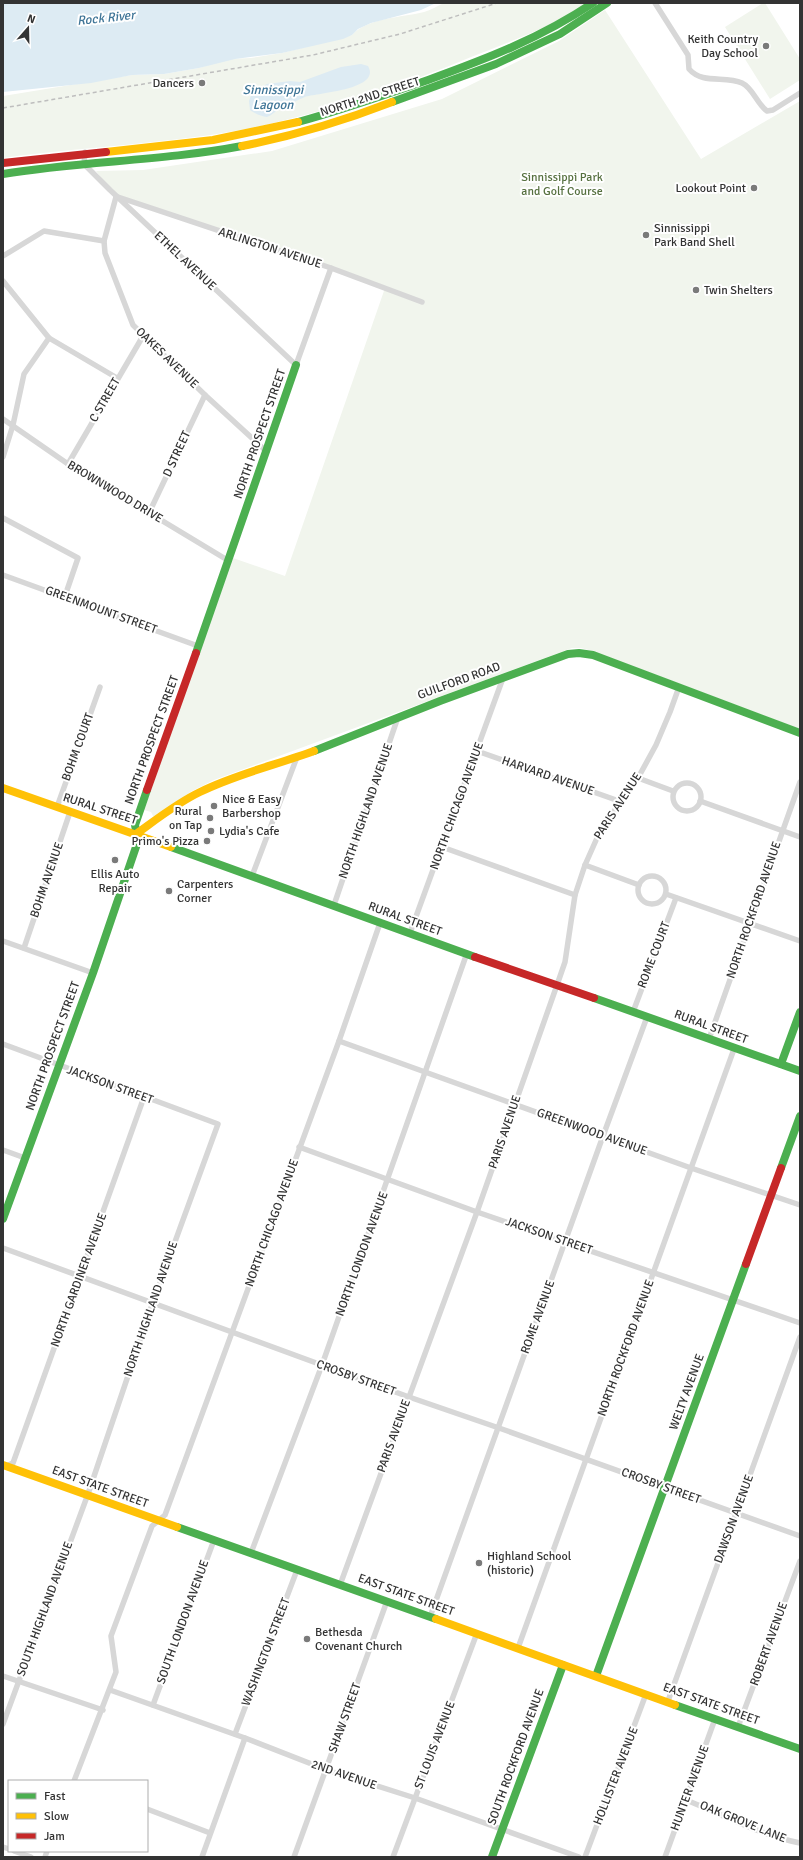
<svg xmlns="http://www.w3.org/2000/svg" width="803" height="1860" font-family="Signika,sans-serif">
	<rect width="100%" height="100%" fill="#fff"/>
	<g fill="#f1f5ed">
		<path d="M444 3H588C552 27 511 41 471 57 404 85 326 112 256 127 173 144 87 146 3 158V96L132 75 164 74 199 68 228 59 251 58 282 53 352 35C369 17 401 18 424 12 431 10 437 6 444 3Z"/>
		<path d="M763 3H765L800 59V80L770 99 725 27Z"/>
		<path d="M605 10 701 159 800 101V729L592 651 581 648H572L214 780 192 791 156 816H153L151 812 144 810 233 558 285 576 385 288 116 197 96 171 143 170 272 151 442 99 559 41Z"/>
	</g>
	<g fill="#ddebf3">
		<path d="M3 3H436L421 10 371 23 358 29 352 35 343 39 282 53 235 59 199 68 164 74 132 75 91 83 3 92Z"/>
		<path d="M361 64 368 66C382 90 316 93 305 97 297 100 290 104 283 109 281 110 277 110 275 112 272 114 270 116 267 117 262 117 254 113 250 110L249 101 252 92 267 84 290 81 300 82 341 67Z"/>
	</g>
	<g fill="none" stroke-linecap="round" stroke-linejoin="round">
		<g stroke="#d7d7d7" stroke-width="5.5">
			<path d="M655 3 688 55 689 69C703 85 725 75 742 83 753 88 757 104 767 111L773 110 800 93"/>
			<path d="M85 152 84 164 110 190 296 365 331 268"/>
			<path d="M116 197 104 241 105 253 133 325 205 395 266 451"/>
			<path d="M118 197 331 268 422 302"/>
			<path d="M3 256 44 231 104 241"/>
			<path d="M3 281 49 338 117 378"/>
			<path d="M3 419 68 464 229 561"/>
			<path d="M3 457 13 425 24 374 49 338"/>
			<path d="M68 464 143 336"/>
			<path d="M149 513 205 395"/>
			<path d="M3 518 78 558 65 596"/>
			<path d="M3 575 198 646"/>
			<path d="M477 751 619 801"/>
			<path d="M638 778 673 791"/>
			<circle cx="687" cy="797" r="14"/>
			<path d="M700 801 800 837"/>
			<path d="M57 807 100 687"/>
			<path d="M442 847 575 895"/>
			<path d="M585 865 639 885"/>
			<path d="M252 876 297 757"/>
			<circle cx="652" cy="890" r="14"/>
			<path d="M666 894 800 941"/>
			<path d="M334 905 398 717"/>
			<path d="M410 933 503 678"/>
			<path d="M3 941 93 973"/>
			<path d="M24 948 70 812"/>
			<path d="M633 1012 676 898"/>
			<path d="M709 1039 800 782"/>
			<path d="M339 1041 691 1168 800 1205"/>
			<path d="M3 1044 218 1124 153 1302 88 1494 3 1724"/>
			<path d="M299 1147 477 1212 800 1323"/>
			<path d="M3 1150 25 1158"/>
			<path d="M3 1248 409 1397 499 1428 800 1536"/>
			<path d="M6 1466 13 1463 144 1097"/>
			<path d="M251 1553 322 1365 467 953"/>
			<path d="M340 1585 477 1212 557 985 565 962 575 895 585 865 601 829 638 778 656 745 670 712 679 687"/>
			<path d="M430 1617 603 1136 647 1017"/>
			<path d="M518 1648 734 1049"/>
			<path d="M3 1676 103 1710"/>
			<path d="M110 1690 245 1738 327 1770 415 1798 579 1857"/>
			<path d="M668 1701 800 1337"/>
			<path d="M153 1705 214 1540"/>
			<path d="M738 1727 800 1561"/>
			<path d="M235 1734 297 1570"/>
			<path d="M74 1781 116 1672 111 1636 152 1526 165 1515 339 1041 380 923"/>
			<path d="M686 1800C724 1815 760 1835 800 1843"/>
			<path d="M147 1809 210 1833"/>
			<path d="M3 1847 9 1849"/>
			<path d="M14 1851 31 1857"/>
			<path d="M45 1857 47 1851"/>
			<path d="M202 1857 245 1738"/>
			<path d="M294 1857 387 1601"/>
			<path d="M393 1857 477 1633"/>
			<path d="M585 1857 646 1694"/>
			<path d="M665 1857 715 1719"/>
		</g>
		<g stroke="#4caf50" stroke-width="8">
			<path d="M392 102 496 64 560 34 607 3"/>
			<path d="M298 122C342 110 385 95 428 80 486 59 541 38 593 3"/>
			<path d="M3 174C82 161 163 161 242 146"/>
			<path d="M196 653 296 365"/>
			<path d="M314 751 440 701 568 654 579 653 593 655 800 733"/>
			<path d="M171 847 475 957"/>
			<path d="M594 998 800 1071"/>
			<path d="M781 1064 800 1012"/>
			<path d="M781 1168 800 1116"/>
			<path d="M3 1219 93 973 138 841 135 825 147 790"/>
			<path d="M177 1527 436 1619"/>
			<path d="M596 1676 746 1264"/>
			<path d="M675 1705 800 1749"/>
			<path d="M492 1857 563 1665"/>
		</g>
		<g stroke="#ffc107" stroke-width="8">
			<path d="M242 146C293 136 343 121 392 102"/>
			<path d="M106 152 213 140 298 122"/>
			<path d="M3 788 171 847"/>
			<path d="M136 834C157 819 177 803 200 792 236 774 276 765 314 751"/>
			<path d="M3 1465 177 1527"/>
			<path d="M436 1619 675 1705"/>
		</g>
		<g stroke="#c62828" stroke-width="8">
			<path d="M3 163 106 152"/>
			<path d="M147 790 196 653"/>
			<path d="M475 957 594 998"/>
			<path d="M746 1264 781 1168"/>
		</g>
		<path stroke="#bebebe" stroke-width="1.5" stroke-dasharray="4 3" stroke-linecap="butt" d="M3 108 313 55 400 34 497 3"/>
	</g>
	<g fill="#7a7a7a" stroke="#fff" stroke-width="1.5">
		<circle cx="766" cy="46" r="4"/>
		<circle cx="202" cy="83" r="4"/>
		<circle cx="754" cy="188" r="4"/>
		<circle cx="646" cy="235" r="4"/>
		<circle cx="696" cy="290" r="4"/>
		<circle cx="214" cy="806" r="4"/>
		<circle cx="210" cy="818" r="4"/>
		<circle cx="211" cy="831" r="4"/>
		<circle cx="207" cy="841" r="4"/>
		<circle cx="115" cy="860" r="4"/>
		<circle cx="169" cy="891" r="4"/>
		<circle cx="479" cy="1563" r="4"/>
		<circle cx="307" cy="1639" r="4"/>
	</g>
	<g text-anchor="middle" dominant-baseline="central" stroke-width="4" stroke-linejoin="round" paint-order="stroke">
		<g font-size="12" fill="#333" stroke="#fff" text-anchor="start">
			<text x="758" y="39" text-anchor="end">Keith Country<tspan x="758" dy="14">Day School</tspan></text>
			<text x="194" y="83" text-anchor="end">Dancers</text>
			<text x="746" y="188" text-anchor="end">Lookout Point</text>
			<text x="654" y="228">Sinnissippi<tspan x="654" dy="14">Park Band Shell</tspan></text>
			<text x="704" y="290">Twin Shelters</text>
			<text x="222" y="799">Nice &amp; Easy<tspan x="222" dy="14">Barbershop</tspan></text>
			<text x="202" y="811" text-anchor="end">Rural<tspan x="202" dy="14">on Tap</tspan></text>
			<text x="219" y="831">Lydia's Cafe</text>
			<text x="199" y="841" text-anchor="end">Primo's Pizza</text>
			<text x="115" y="874" text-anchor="middle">Ellis Auto<tspan x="115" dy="14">Repair</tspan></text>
			<text x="177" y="884">Carpenters<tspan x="177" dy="14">Corner</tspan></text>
			<text x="487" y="1556">Highland School<tspan x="487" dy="14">(historic)</tspan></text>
			<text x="315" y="1632">Bethesda<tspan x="315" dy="14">Covenant Church</tspan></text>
		</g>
		<g font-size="12" fill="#333" stroke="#fff">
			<text transform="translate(370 97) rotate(-18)">NORTH 2ND STREET</text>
			<text transform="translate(270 248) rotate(18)">ARLINGTON AVENUE</text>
			<text transform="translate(185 261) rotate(43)">ETHEL AVENUE</text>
			<text transform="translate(167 358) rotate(44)">OAKES AVENUE</text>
			<text transform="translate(105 400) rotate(-60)">C STREET</text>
			<text transform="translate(260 434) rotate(-71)">NORTH PROSPECT STREET</text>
			<text transform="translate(177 454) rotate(-65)">D STREET</text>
			<text transform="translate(115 492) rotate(31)">BROWNWOOD DRIVE</text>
			<text transform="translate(101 610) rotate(20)">GREENMOUNT STREET</text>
			<text transform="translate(459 681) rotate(-20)">GUILFORD ROAD</text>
			<text transform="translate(152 740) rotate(-70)">NORTH PROSPECT STREET</text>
			<text transform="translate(78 747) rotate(-70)">BOHM COURT</text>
			<text transform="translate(548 776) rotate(19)">HARVARD AVENUE</text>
			<text transform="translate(457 806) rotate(-70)">NORTH CHICAGO AVENUE</text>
			<text transform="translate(618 806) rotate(-57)">PARIS AVENUE</text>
			<text transform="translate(100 809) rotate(18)">RURAL STREET</text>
			<text transform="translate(366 811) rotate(-71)">NORTH HIGHLAND AVENUE</text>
			<text transform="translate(47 880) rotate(-71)">BOHM AVENUE</text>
			<text transform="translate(754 910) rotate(-71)">NORTH ROCKFORD AVENUE</text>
			<text transform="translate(405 919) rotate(20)">RURAL STREET</text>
			<text transform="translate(654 955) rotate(-69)">ROME COURT</text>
			<text transform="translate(711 1027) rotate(20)">RURAL STREET</text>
			<text transform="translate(53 1046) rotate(-70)">NORTH PROSPECT STREET</text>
			<text transform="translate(110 1085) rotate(20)">JACKSON STREET</text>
			<text transform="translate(505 1132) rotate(-71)">PARIS AVENUE</text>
			<text transform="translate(592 1132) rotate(20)">GREENWOOD AVENUE</text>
			<text transform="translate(272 1223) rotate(-70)">NORTH CHICAGO AVENUE</text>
			<text transform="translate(549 1236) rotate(19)">JACKSON STREET</text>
			<text transform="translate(362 1254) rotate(-70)">NORTH LONDON AVENUE</text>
			<text transform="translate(79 1280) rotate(-70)">NORTH GARDINER AVENUE</text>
			<text transform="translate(151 1309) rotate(-71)">NORTH HIGHLAND AVENUE</text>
			<text transform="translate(538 1317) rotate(-70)">ROME AVENUE</text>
			<text transform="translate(626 1348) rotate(-70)">NORTH ROCKFORD AVENUE</text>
			<text transform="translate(356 1378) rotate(20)">CROSBY STREET</text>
			<text transform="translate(687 1392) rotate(-70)">WELTY AVENUE</text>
			<text transform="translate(394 1436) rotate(-70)">PARIS AVENUE</text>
			<text transform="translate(661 1486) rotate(20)">CROSBY STREET</text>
			<text transform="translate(100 1487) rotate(20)">EAST STATE STREET</text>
			<text transform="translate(734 1519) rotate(-70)">DAWSON AVENUE</text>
			<text transform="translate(406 1595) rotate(20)">EAST STATE STREET</text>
			<text transform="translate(45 1609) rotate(-70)">SOUTH HIGHLAND AVENUE</text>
			<text transform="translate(183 1622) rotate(-70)">SOUTH LONDON AVENUE</text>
			<text transform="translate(769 1644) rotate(-70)">ROBERT AVENUE</text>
			<text transform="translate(266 1652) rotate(-69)">WASHINGTON STREET</text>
			<text transform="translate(711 1704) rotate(20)">EAST STATE STREET</text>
			<text transform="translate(345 1718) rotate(-70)">SHAW STREET</text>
			<text transform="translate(435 1745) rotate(-69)">ST LOUIS AVENUE</text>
			<text transform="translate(516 1757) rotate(-70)">SOUTH ROCKFORD AVENUE</text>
			<text transform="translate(344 1775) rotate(19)">2ND AVENUE</text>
			<text transform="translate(616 1776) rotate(-69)">HOLLISTER AVENUE</text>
			<text transform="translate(690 1788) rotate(-70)">HUNTER AVENUE</text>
			<text transform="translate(743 1822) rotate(22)">OAK GROVE LANE</text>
		</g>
		<g font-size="12" fill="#56703f" stroke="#fff">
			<text x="562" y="177">Sinnissippi Park<tspan x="562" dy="14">and Golf Course</tspan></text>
		</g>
		<g font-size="13" font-style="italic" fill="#3f7597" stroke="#fff">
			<text transform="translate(106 18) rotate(-6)">Rock River</text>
			<text x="273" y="90">Sinnissippi<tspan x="273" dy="15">Lagoon</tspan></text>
		</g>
	</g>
	<rect width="803" height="1860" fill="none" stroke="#333333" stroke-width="8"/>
	<rect x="8" y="1780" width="140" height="72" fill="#ffffff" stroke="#adadad"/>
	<rect x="16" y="1793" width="20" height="6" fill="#4caf50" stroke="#adadad"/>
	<text x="44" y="1800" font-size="12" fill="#333333">Fast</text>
	<rect x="16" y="1813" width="20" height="6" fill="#ffc107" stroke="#adadad"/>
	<text x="44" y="1820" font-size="12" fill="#333333">Slow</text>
	<rect x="16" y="1833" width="20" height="6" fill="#c62828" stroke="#adadad"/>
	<text x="44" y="1840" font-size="12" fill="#333333">Jam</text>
	<g transform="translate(28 28) rotate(20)" stroke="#ffffff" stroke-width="3" paint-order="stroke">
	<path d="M0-3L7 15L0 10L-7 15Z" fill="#333333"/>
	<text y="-6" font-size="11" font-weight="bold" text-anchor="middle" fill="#333333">N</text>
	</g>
</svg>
